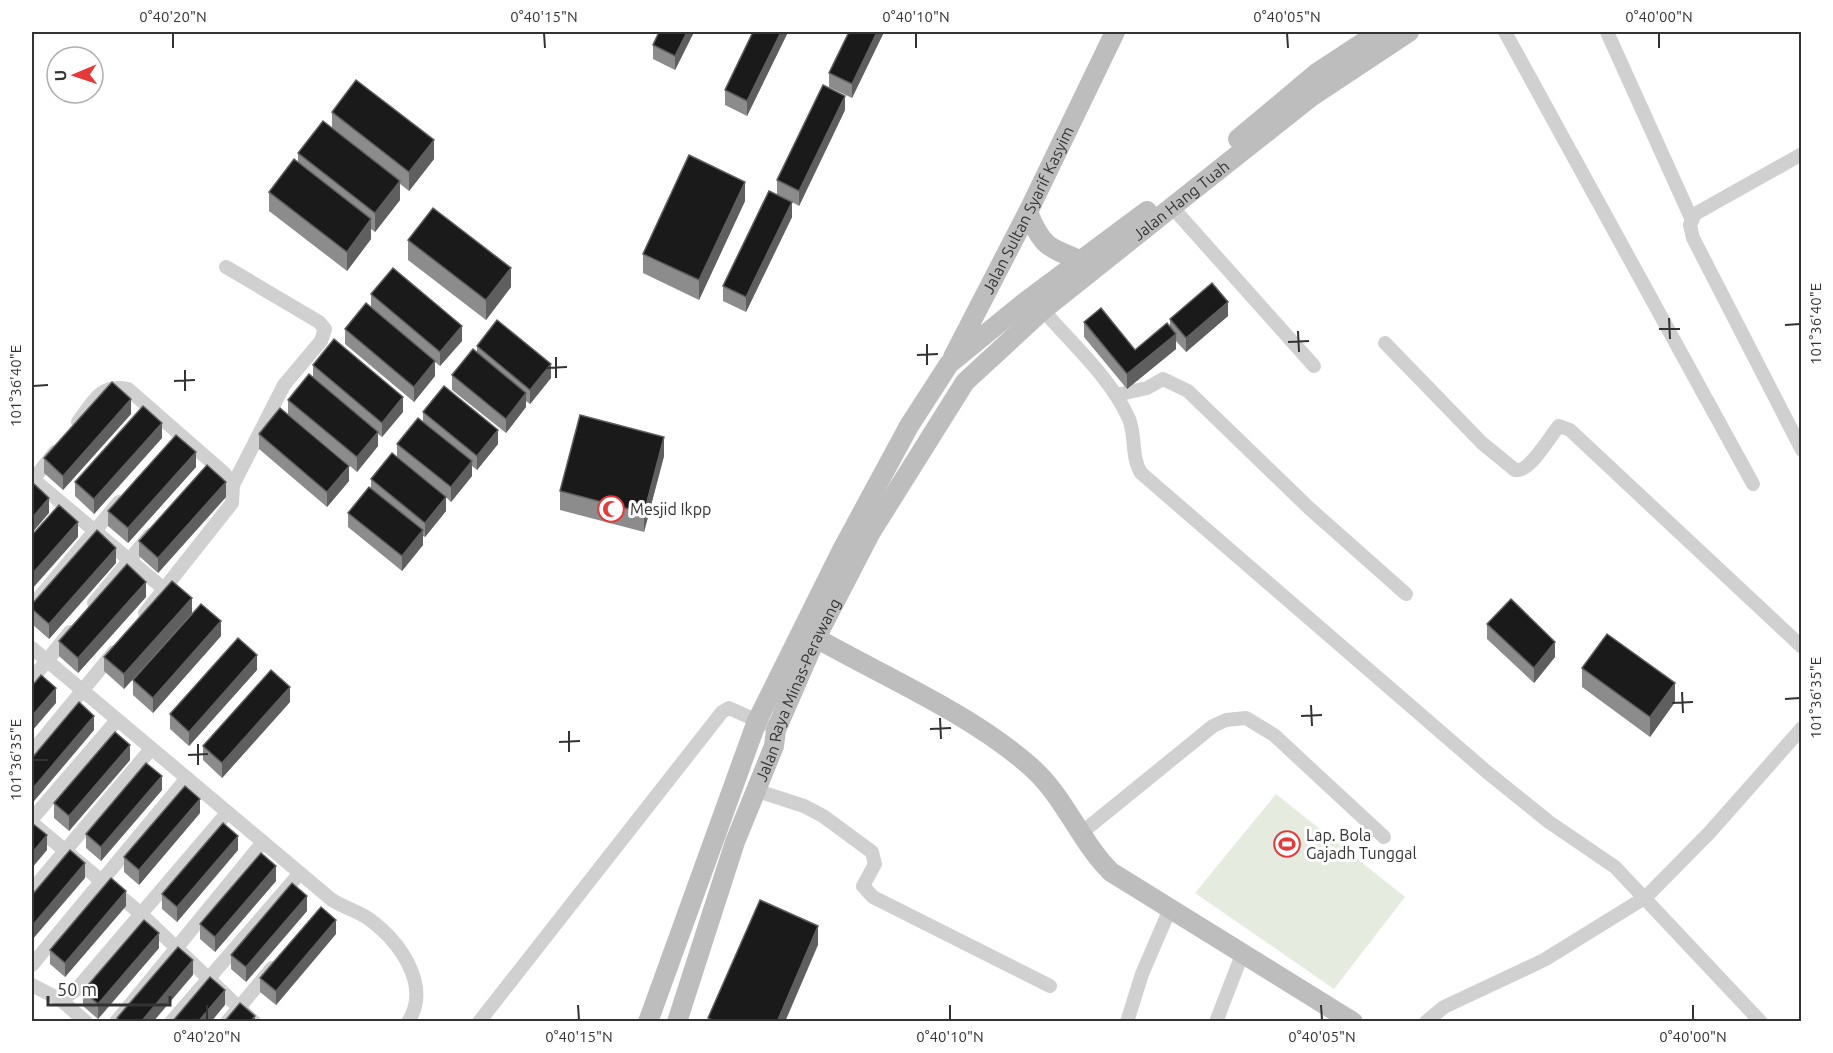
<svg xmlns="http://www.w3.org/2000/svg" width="1833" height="1053" font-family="Ubuntu,sans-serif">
	<rect width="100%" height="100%" fill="#fff"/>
	<path fill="#e5ecdf" d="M1276 794 1405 897 1334 989 1195 893Z"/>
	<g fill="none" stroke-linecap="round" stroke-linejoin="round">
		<g stroke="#d0d0d0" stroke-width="14">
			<path d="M1505 32 1753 484"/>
			<path d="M1607 32 1692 220"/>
			<path d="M1802 154 1695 214 1690 225 1693 238 1802 450"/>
			<path d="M1172 207 1314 366"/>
			<path d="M226 267 319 322 325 329 321 341 284 385 233 485"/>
			<path d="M1043 310C1072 344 1111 378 1129 419 1136 436 1131 457 1141 473L1487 772 1549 822 1615 867 1761 1022"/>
			<path d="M1385 343 1482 443 1515 470C1530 473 1549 437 1559 426L1570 430 1802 647"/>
			<path d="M1116 395 1147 388 1163 379 1188 391 1309 508 1406 594"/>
			<path d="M78 422C93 402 100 383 128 389L224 473 233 485 232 503 145 613"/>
			<path d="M33 479 164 589"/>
			<path d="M32 481 55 452"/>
			<path d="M94 603 150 535"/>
			<path d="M32 606 119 502"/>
			<path d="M32 648 332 900C343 907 358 911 369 919 399 941 432 985 408 1022"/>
			<path d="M32 679 70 632"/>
			<path d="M32 752 114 652"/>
			<path d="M755 790 804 806 823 816 872 852 875 864 863 886 873 897 1050 986"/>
			<path d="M32 819 117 720"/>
			<path d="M32 823 140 913 254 1022"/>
			<path d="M1080 834 1213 726 1226 720 1246 718 1274 735 1384 837"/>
			<path d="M32 890 151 749"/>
			<path d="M32 965 187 778"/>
			<path d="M32 985 61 1000 76 990 227 813"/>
			<path d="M61 1000 86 1022"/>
			<path d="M116 1022 263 842"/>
			<path d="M171 1022 300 873"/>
			<path d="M227 1022 272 968"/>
			<path d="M479 1022 722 712 729 708 764 724"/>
			<path d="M1127 1022 1142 974 1170 909"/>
			<path d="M1216 1022 1243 952"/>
			<path d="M1426 1022 1444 1007 1544 960 1646 897 1710 832 1802 728"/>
		</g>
		<g stroke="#bdbdbd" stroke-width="20">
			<path d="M1238 139 1318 72 1379 32"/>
			<path d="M1028 212C1041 245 1048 248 1080 260"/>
			<path id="s1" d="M953 357 1028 212 1115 32"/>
			<path d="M816 638C885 677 973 715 1031 767 1065 797 1079 840 1111 872L1353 1022"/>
			<path d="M648 1022 757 721 842 550 909 426 949 364 1025 302 1147 211"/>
			<path id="s2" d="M677 1022 735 842 774 746 776 730 816 638 871 532 965 382 1043 310 1172 207 1311 97 1409 32"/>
		</g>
	</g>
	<g fill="#8c8c8c">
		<path d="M694 32 675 70 653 59V45Z"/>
		<path d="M753 32H788L747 116 725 105V90Z"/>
		<path d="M849 32H884L852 98 829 87V73Z"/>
		<path d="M845 110 799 206 792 202V217L746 312 723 301V286L777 194V180Z"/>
		<path d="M332 112 434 159 409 191 400 184V200L375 232 371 229V239L347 271 269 211V192L298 163V153L332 128Z"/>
		<path d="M745 201 699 300 643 273V254Z"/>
		<path d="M408 240 511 287 486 320 408 260Z"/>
		<path d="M371 294 462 341 440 366 435 362V376L414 402 345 344V329L371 307Z"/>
		<path d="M1228 316 1186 352 1176 341V349L1127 389 1084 337V322L1135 350 1170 327V319Z"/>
		<path d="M477 346 551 378 530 404 526 401V407L506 433 452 390V375L477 352Z"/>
		<path d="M313 365 403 412 382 437 378 434V446L357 472 288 414V400L313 377Z"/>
		<path d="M423 412 498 444 477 470 472 466V476L451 502 446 497V511L425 537 423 536V545L402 571 348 527V513L371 489V479L397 458V444L423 422Z"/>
		<path d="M131 414 63 490 44 473V458Z"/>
		<path d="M259 434 349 481 327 507 259 449Z"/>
		<path d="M162 438 94 514 75 496V482Z"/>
		<path d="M664 456 644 532 560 510V491Z"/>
		<path d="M196 467 128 543 108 526V511Z"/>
		<path d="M226 497 158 573 139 556V541Z"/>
		<path d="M116 563 49 639 32 624V604Z"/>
		<path d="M146 597 78 673 59 656V641Z"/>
		<path d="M192 613 124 689 104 671V657Z"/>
		<path d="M1487 624 1555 657 1534 683 1487 639Z"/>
		<path d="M221 636 153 713 133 695V680Z"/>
		<path d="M1582 668 1675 702 1650 737 1582 687Z"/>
		<path d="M257 670 189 746 170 729V714Z"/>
		<path d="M290 702 222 778 203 760V746Z"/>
		<path d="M94 730 34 801 32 799V758Z"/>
		<path d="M130 760 69 831 54 818V803Z"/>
		<path d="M162 790 101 861 86 848V834Z"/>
		<path d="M200 813 139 885 124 872V857Z"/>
		<path d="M238 850 177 922 162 909V894Z"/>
		<path d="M276 881 215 952 200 939V924Z"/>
		<path d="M126 906 65 977 50 964V950Z"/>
		<path d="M307 911 246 982 231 969V955Z"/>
		<path d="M336 934 276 1005 260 992V978Z"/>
		<path d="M159 948 98 1019 83 1006V991Z"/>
	</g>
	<g fill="#5f5f5f">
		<path d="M687 32H694L675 70V56Z"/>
		<path d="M781 32H788L747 116V101Z"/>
		<path d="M877 32H884L852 98V84Z"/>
		<path d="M845 96V110L799 206V191Z"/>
		<path d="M434 140V159L409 191V172Z"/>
		<path d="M400 181V200L375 232V213Z"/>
		<path d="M745 182V201L699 300V280Z"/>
		<path d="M792 202V217L746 312V297Z"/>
		<path d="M371 219V239L347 271V252Z"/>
		<path d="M511 268V287L486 320V300Z"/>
		<path d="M1228 302V316L1186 352V338Z"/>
		<path d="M462 326V341L440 366V352Z"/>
		<path d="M1176 334V349L1127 389V374Z"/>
		<path d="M435 361V376L414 402V387Z"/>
		<path d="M551 364V378L530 404V390Z"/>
		<path d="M526 393V407L506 433V419Z"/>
		<path d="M403 397V412L382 437V423Z"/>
		<path d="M131 399V414L63 490V476Z"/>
		<path d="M162 423V438L94 514V499Z"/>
		<path d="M498 430V444L477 470V456Z"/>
		<path d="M378 432V446L357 472V457Z"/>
		<path d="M664 437V456L644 532V513Z"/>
		<path d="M196 452V467L128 543V528Z"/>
		<path d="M472 461V476L451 502V487Z"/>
		<path d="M349 466V481L327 507V492Z"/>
		<path d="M226 482V497L158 573V558Z"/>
		<path d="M446 497V511L425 537V523Z"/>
		<path d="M49 498V513L32 533V518Z"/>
		<path d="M78 522V537L32 589V574Z"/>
		<path d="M423 530V545L402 571V556Z"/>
		<path d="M116 548V563L49 639V624Z"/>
		<path d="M146 582V597L78 673V658Z"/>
		<path d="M192 598V613L124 689V674Z"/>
		<path d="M221 621V636L153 713V698Z"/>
		<path d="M1555 642V657L1534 683V668Z"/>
		<path d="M257 655V670L189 746V732Z"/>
		<path d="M1675 683V702L1650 737V717Z"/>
		<path d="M290 687V702L222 778V763Z"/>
		<path d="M56 688V703L32 731V716Z"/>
		<path d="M94 716V730L34 801V787Z"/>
		<path d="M130 745V760L69 831V816Z"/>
		<path d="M162 776V790L101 861V847Z"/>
		<path d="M200 799V813L139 885V870Z"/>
		<path d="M47 835V850L32 868V853Z"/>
		<path d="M238 836V850L177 922V907Z"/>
		<path d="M85 863V878L32 940V926Z"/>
		<path d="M276 866V881L215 952V937Z"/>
		<path d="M126 891V906L65 977V963Z"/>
		<path d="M307 896V911L246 982V967Z"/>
		<path d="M336 920V934L276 1005V991Z"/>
		<path d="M818 926V945L785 1022H777Z"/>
		<path d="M159 933V948L98 1019V1004Z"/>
		<path d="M193 960V975L153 1022H141Z"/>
		<path d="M225 990V1005L211 1022H198Z"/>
		<path d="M255 1016V1022H250Z"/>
	</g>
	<g fill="#1a1a1a" stroke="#5f5f5f" stroke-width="1.5">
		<path d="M659 32H687L675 56 653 45Z"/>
		<path d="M753 32H781L747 101 725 90Z"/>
		<path d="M849 32H877L852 84 829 73Z"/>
		<path d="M356 80 434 140 409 172 332 112Z"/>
		<path d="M823 85 845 96 799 191 777 180Z"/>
		<path d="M323 121 400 181 375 213 298 153Z"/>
		<path d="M689 155 745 182 699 280 643 254Z"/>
		<path d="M294 159 371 219 347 252 269 192Z"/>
		<path d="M769 191 792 202 746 297 723 286Z"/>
		<path d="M433 208 511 268 486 300 408 240Z"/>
		<path d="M393 268 462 326 440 352 371 294Z"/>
		<path d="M1212 283 1228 302 1186 338 1170 319Z"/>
		<path d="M366 303 435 361 414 387 345 329Z"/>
		<path d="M1101 308 1135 350 1167 323 1176 334 1127 374 1084 322Z"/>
		<path d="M497 320 551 364 530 390 477 346Z"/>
		<path d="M334 339 403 397 382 423 313 365Z"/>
		<path d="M473 349 526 393 506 419 452 375Z"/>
		<path d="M309 374 378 432 357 457 288 400Z"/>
		<path d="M112 382 131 399 63 476 44 458Z"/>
		<path d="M444 386 498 430 477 456 423 412Z"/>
		<path d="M143 406 162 423 94 499 75 482Z"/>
		<path d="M280 408 349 466 327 492 259 434Z"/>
		<path d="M580 415 664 437 644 513 560 491Z"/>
		<path d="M418 418 472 461 451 487 397 444Z"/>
		<path d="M176 435 196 452 128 528 108 511Z"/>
		<path d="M392 453 446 497 425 523 371 479Z"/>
		<path d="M207 465 226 482 158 558 139 541Z"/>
		<path d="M32 482 49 498 32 518Z"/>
		<path d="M369 487 423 530 402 556 348 513Z"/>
		<path d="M59 505 78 522 32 574V535Z"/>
		<path d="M97 530 116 548 49 624 32 609V604Z"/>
		<path d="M127 564 146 582 78 658 59 641Z"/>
		<path d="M172 581 192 598 124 674 104 657Z"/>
		<path d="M1511 599 1555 642 1534 668 1487 624Z"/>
		<path d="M201 604 221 621 153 698 133 680Z"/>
		<path d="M1607 634 1675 683 1650 717 1582 668Z"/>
		<path d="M238 638 257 655 189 732 170 714Z"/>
		<path d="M271 670 290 687 222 763 203 746Z"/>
		<path d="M41 675 56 688 32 716V686Z"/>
		<path d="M79 702 94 716 34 787 32 785V758Z"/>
		<path d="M115 732 130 745 69 816 54 803Z"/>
		<path d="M146 763 162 776 101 847 86 834Z"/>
		<path d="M185 786 200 799 139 870 124 857Z"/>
		<path d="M32 823 47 835 32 853Z"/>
		<path d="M223 823 238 836 177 907 162 894Z"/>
		<path d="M70 850 85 863 32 926V895Z"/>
		<path d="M261 853 276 866 215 937 200 924Z"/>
		<path d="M111 878 126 891 65 963 50 950Z"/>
		<path d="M292 883 307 896 246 967 231 955Z"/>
		<path d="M760 900 818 926 777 1022H716L708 1018Z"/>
		<path d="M321 907 336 920 276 991 260 978Z"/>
		<path d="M144 920 159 933 98 1004 83 991Z"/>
		<path d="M178 947 193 960 141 1022H121L117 1018Z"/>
		<path d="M210 977 225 990 198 1022H172Z"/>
		<path d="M240 1003 255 1016 250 1022H224Z"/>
	</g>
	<path fill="none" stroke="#333" stroke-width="2" d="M173 33V48M544 33 545 48M916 33V48M1287 33 1288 48M1659 33V48M1669 318 1670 339M1785 325 1800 324M1659 329H1680M1298 331 1299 352M1288 342 1309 341M927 344V365M917 355 938 354M556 357V378M546 368 567 367M185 370V391M174 381 195 380M33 386 48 385M1682 692 1683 713M1785 699 1800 698M1672 703 1693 702M1311 705 1312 726M1301 716 1322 715M940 718 941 739M930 729 951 728M569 731V752M559 742 580 741M198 744V765M188 755 208 754M33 760H48M207 1005V1020M578 1005 579 1020M950 1005V1020M1321 1005 1322 1020M1693 1005V1020"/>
	<defs>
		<g id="mosque-ring" transform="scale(1.35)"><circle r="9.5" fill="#fff" stroke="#e63939" stroke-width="1.5"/><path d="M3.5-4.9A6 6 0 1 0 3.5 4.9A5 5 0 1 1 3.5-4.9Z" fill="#e63939"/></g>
		<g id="stadium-ring" transform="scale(1.35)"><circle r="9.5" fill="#fff" stroke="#e63939" stroke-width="1.5"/><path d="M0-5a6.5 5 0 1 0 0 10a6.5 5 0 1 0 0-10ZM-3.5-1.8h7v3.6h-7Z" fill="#e63939"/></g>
	</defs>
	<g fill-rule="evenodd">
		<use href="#mosque-ring" x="611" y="509"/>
		<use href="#stadium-ring" x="1287" y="844"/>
	</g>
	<g text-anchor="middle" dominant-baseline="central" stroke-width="6" stroke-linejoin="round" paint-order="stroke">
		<g font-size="16" fill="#333" stroke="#fff">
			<text stroke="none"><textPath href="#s2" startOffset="988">Jalan Hang Tuah</textPath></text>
			<text stroke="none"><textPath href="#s1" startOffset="165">Jalan Sultan Syarif Kasyim</textPath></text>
			<text stroke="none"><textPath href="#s2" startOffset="354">Jalan Raya Minas-Perawang</textPath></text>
		</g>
		<g font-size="16" fill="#333" stroke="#fff" text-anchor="start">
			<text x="630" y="509">Mesjid Ikpp</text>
			<text x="1306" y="835">Lap. Bola<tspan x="1306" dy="18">Gajadh Tunggal</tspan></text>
		</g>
	</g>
	<rect width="1833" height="1053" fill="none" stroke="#ffffff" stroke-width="66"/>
	<g transform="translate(75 75) rotate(268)"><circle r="28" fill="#ffffff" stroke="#adadad" stroke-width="1.5"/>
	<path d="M0-4.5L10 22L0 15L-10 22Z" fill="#e63939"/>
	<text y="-9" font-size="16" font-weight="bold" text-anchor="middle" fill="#333333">U</text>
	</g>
	<path d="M48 996v9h122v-9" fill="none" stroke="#333333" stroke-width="3"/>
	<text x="57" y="996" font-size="18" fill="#333333" stroke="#ffffff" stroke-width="4.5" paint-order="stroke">50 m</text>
	<rect x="33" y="33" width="1767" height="987" fill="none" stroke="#333" stroke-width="2"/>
	<g font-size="15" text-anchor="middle" fill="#333">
		<text x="173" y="22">0°40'20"N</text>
		<text x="544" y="22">0°40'15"N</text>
		<text x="916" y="22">0°40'10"N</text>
		<text x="1287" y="22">0°40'05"N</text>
		<text x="1659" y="22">0°40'00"N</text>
		<text transform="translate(1816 324) rotate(-90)" y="5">101°36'40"E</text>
		<text transform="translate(16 386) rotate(-90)" y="5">101°36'40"E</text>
		<text transform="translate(1816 698) rotate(-90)" y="5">101°36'35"E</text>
		<text transform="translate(16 760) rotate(-90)" y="5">101°36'35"E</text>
		<text x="207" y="1042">0°40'20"N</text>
		<text x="579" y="1042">0°40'15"N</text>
		<text x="950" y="1042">0°40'10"N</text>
		<text x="1322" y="1042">0°40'05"N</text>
		<text x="1693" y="1042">0°40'00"N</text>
	</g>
</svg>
